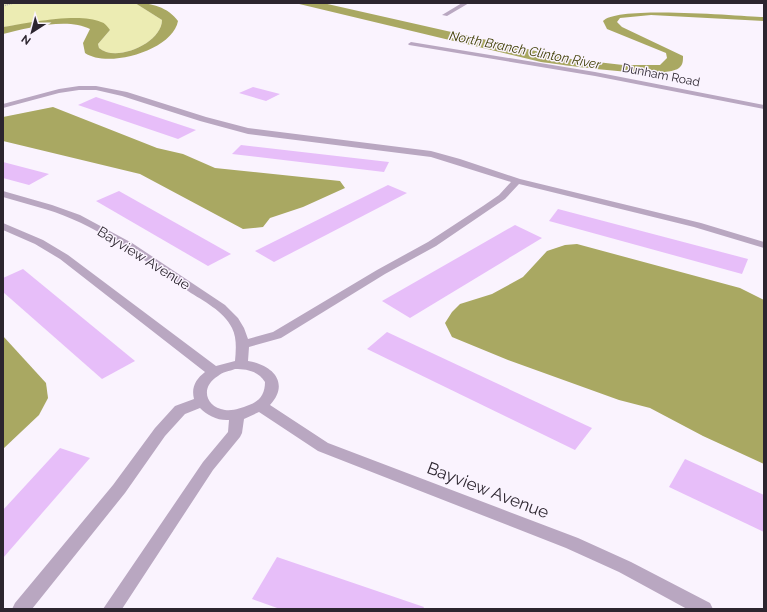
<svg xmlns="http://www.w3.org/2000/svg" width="767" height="612" font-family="Raleway,sans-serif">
	<rect width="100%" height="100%" fill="#faf3fe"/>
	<path fill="#ececb3" d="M3 3H135L162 20C162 43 116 63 99 48L98 44 110 30 58 19 3 27Z"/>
	<g fill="#a9a862">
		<path d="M135 3C151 3 168 7 178 21 173 50 108 69 85 53L83 43 90 29C68 17 26 28 3 34V27C26 23 80 12 101 22 105 23 107 26 110 30L98 44 99 48C116 63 162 43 162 20Z"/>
		<path d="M295 3H323L571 59 623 65H660L667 58 666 53 607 29 603 21C617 5 738 16 764 17V21L651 15 620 18 617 22 622 27 683 56C683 61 683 65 679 68 664 80 564 65 541 62Z"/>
		<path d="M53 107 157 148 183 154 215 168 340 181 345 188 303 207 270 218 263 227 243 229 140 174 3 141V117Z"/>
		<path d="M577 244 740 288 764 300V464L703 436 650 408 619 400 508 360 452 337 445 323 452 312 460 304 492 294 523 277 547 251 565 245Z"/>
		<path d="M3 336 46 383 48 398 39 415 3 449Z"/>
	</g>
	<g fill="#e7bef9">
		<path d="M253 87 280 94 266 101 239 93Z"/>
		<path d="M96 97 196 130 178 139 78 105Z"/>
		<path d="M241 145 389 162 384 172 232 154Z"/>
		<path d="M3 162 49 174 29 185 3 178Z"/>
		<path d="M388 185 407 193 274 262 255 251Z"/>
		<path d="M119 191 231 254 208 266 96 201Z"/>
		<path d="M558 209 748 259 742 274 549 221Z"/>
		<path d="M515 225 542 238 410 318 382 301Z"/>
		<path d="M23 269 135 361 102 379 3 292V278Z"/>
		<path d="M387 332 592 428 575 450 367 349Z"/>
		<path d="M60 448 90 458 3 558V510Z"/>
		<path d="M685 459 764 495V532L669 487Z"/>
		<path d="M277 557 424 607 423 609H280L252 599Z"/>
	</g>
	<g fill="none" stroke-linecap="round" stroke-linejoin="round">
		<path stroke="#b4adb7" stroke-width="1.5" stroke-dasharray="1 1" stroke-linecap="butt" d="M3 6 13 3"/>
		<g fill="#b9a7c1" fill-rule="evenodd">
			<path d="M462 3H469L447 16 442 15Z"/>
			<path d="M411 42 595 72 764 105V109L595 76 409 45 408 44Z"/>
			<path d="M79 86H96L127 92 206 117 248 128 431 151 460 159 520 179 701 223 764 242V248L694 227 519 184 505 199 436 246 385 274 281 338 249 347 248 361C273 365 290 383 270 405L328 443 578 538 631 562 710 603 713 609H687L619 572 566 548 318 451 259 412 244 419 242 433 240 437 213 470 122 609H103L203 462 228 432 229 420C218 421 207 415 200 408L185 414 165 436 125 493 32 609H12L15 603 113 485 155 428 175 406 194 399C191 387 196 379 205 372L60 259 35 244 3 230V223L43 240 68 255 216 366 235 361C236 350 237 338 232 328 224 311 203 301 188 291 151 265 114 237 72 219 50 209 26 204 3 197V191L52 205 80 215 132 243 225 305 238 318 244 328 248 339 273 332 377 270 428 242 483 206 499 195 511 182 431 157 248 134 200 121 122 96 96 90H79L59 93 3 108V104L59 89ZM235 369C247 369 258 371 265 382 265 394 260 401 249 405 241 408 234 411 225 410 205 407 200 387 218 376 222 372 230 371 235 369Z"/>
		</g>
	</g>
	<g text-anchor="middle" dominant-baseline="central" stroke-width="3" stroke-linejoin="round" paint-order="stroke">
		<g font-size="12" fill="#2c252f" stroke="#faf3fe">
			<text transform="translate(661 75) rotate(11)">Dunham Road</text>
		</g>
		<g font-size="13" font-style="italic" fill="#3e3d03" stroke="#faf3fe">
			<text transform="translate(525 50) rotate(11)">North Branch Clinton River</text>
		</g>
		<g font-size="14" fill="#2c252f" stroke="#faf3fe">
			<text transform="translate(144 258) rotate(32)">Bayview Avenue</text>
		</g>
		<g font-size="17" fill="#2c252f" stroke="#faf3fe">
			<text transform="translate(488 490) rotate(21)">Bayview Avenue</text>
		</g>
	</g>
	<rect width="767" height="612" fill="none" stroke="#2c252f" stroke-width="8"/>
	<g transform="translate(32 32) rotate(216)" stroke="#faf3fe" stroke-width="3" paint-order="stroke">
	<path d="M0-3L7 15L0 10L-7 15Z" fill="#2c252f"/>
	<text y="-6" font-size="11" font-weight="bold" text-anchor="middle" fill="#2c252f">N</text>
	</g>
</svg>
